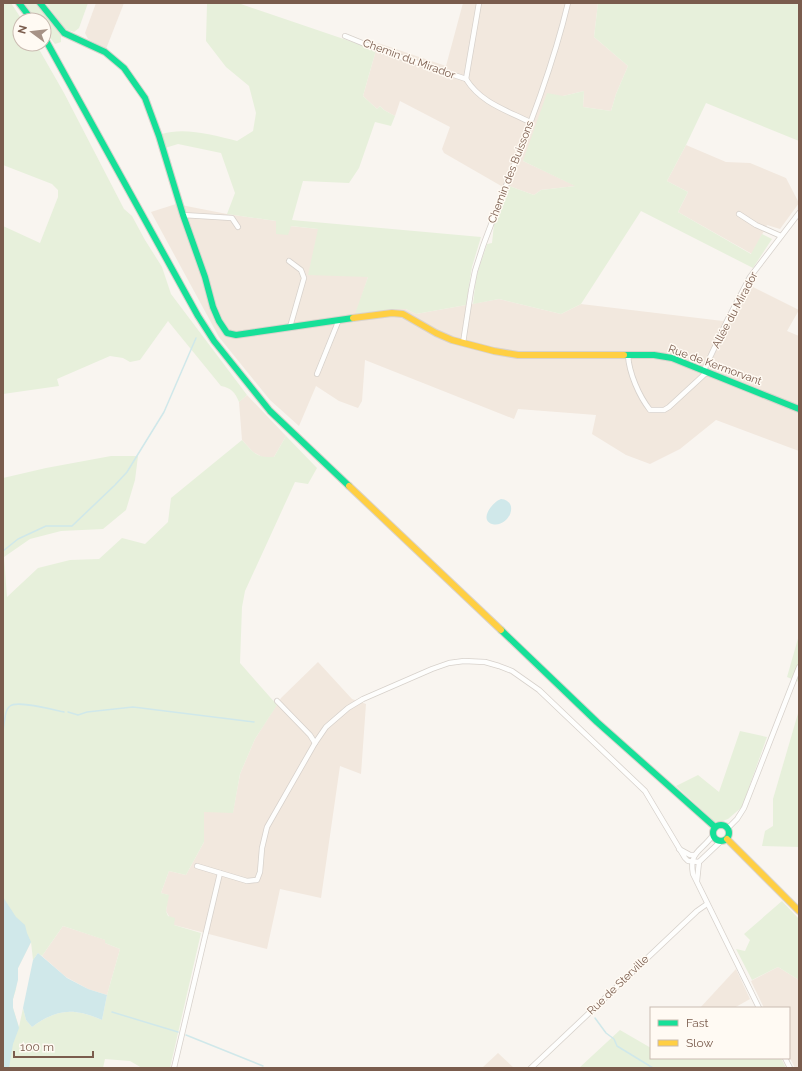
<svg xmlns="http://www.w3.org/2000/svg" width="802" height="1071" font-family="Raleway,sans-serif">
	<rect width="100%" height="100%" fill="#f9f5f0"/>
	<g fill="#f2e8de">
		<path d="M96 3H124L106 49 88 39 85 33Z"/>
		<path d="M463 3H598L594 37 628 66 616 94 611 111 583 107 584 91 563 96 523 161 576 186 541 190 534 195 509 186 503 187 444 153 442 149 450 127 400 101 395 116 384 110 380 106 377 109 363 96 378 43 446 66Z"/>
		<path d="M686 145 726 162 750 163 786 178 799 203 780 229 767 225 752 254 678 212 688 192 667 181Z"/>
		<path d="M176 204 227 214 276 221V234L290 226 318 229 368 277 356 314 392 309H406L416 314 499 299 561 314 581 304 723 321 751 286 799 310 787 331 799 336V451L716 420 680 449 650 464 626 455 592 434 596 415 518 409 514 419 365 360 362 401 358 408 339 401 316 386 299 426 270 400 219 337 151 212Z"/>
		<path d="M247 395 286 436 274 457 264 458 253 452 242 440 239 402Z"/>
		<path d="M318 662 352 699 366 704 361 774 340 766 321 898 280 889 267 949 174 925 166 911 168 895 161 893 169 871 186 875 204 842V812H233L240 774 255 739 281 698Z"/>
		<path d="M63 926 106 940 105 943 120 949 107 995 88 989 66 977 42 956Z"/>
		<path d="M778 967 799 980V1068H795L789 1056V1008H764L751 981Z"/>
		<path d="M736 969 750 999 734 1008H700Z"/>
		<path d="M498 1053 514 1068H482Z"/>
	</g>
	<g fill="#e7f0db" fill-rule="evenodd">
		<path d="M3 3H11L22 20H20V44H36L64 93 124 209 132 216 145 240 162 267 171 294 247 395 239 402C235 392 231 388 221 386L168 321 140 360 130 362 123 358 110 356 57 379 59 386 3 394V226L40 243 58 197V190L52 184 3 165Z"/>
		<path d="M24 3H37L61 36V42L55 44 44 30V20H37Z"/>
		<path d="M46 3H88L79 28 74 32 65 29Z"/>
		<path d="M202 3H238L376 50 363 96 377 109 380 106 384 110 395 116 391 126 375 122 359 168 349 183 303 181 292 220 481 237 472 267 466 305 416 314 406 309H392L355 314 368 277 308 275 318 229 291 226 288 235 276 234V221L227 214 235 193 221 153 178 144 165 148 162 134C184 127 214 135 237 141L253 131 256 113 249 86 226 67 206 41 207 4Z"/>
		<path d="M598 3H799V141L706 103 686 145 667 181 688 192 678 212 751 254 762 234 772 239 753 268 641 211 581 304 561 314 499 299 473 304 476 277 487 244 492 243 494 224 509 186 534 195 541 190 575 186 523 161 547 93 563 96 584 91 583 107 611 111 616 94 628 66 594 37Z"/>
		<path d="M286 436 317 468 308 484 295 482 245 591 242 607 240 663 277 705 255 739 240 774 233 813 204 812V842L186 875 169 871 161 893 169 895 166 911 168 916 175 918 174 925 201 933 170 1068H142L130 1061 105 1059 103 1068H3V478L46 468 111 456H138L135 480 126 510 103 529 61 531 30 539 4 557 7 597 38 568 70 560 99 559 122 538 145 544 168 522 171 498 242 440C254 453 256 458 274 457ZM63 926 105 940V943L120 949 107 995 102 1020C74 1008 58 1008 32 1027L26 1020 23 1008 19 1027 13 1008V999L16 989 18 968 31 942 33 960 38 953 42 956Z"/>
		<path d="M799 635V682L787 677Z"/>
		<path d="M799 710V847L762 846 765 831 773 826V799Z"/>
		<path d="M740 731 767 737 742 807 728 819 720 822H715L676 786 698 775 719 792Z"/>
		<path d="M782 901 799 919V980L778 967 752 980 736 949 745 951 750 940 744 934Z"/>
		<path d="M620 1030 651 1048V1058H781L786 1068H579Z"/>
	</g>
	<g fill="#d0e8ea">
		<path d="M501 499C521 501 508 529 492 524 479 520 492 502 501 499Z"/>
		<path d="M3 897 16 917 25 925 27 933 31 942 18 968V980L13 999V1008L19 1028 13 1044 9 1068H3Z"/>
		<path d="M38 953 67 978 88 989 107 995 102 1020C74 1008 58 1008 32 1027L26 1020 23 1008 33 960Z"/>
	</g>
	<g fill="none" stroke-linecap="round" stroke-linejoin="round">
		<g stroke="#d0e8ea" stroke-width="1.5">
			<path d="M3 551 18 539 46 526H72L115 485 127 472 164 412 196 338"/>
			<path d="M68 712 78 715 87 712 133 707 254 722"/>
			<path d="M3 730C5 723 4 710 10 706 17 700 54 710 64 712"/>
			<path d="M112 1012 178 1032"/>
			<path d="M595 1018 606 1033 614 1039 617 1046 653 1068"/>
			<path d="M186 1035 263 1066"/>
		</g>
		<g stroke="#d7d1cb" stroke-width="6">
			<g id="street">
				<path d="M345 36 382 51 466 79C481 103 506 110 530 122"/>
				<path d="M466 79 479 3"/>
				<path d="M739 214 756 225 781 236"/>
				<path d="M183 215 232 218 238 227"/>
				<path d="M289 261 301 270 304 278 290 327"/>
				<path d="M463 343 471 291 475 271 483 246C513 165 548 87 568 3"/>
				<path d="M628 355C629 373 639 396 650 410H664L669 407 707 372"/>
				<path d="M704 370 728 319 750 277 799 213"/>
				<path d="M317 374 338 322"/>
				<path d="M277 701 310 735 315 743"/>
				<path d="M727 829 737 819 744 808 799 667"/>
				<path d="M713 835C701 852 689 851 693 874L759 1008"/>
				<path d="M679 849 690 855H694"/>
				<path d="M197 866 247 881 257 880 260 872 262 848 267 827 315 743 326 727 348 708 363 699 432 669 449 663 464 661 485 662 499 666 512 671 539 690 645 791 685 858 688 861 699 862"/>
				<path d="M697 881 699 862 720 842"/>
				<path d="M785 1058 790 1068"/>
				<path d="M174 1068 220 873"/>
				<path d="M531 1068 697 911 707 904"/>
			</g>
		</g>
		<g stroke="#d9d2cb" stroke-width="8">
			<g id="fast">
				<path d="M19 3 32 20"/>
				<path d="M40 3 64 33 105 52 124 68 145 98 159 136 183 215 205 277 213 307 219 321 227 333 236 335 353 318"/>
				<path d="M44 37 198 316 214 341 270 411 349 486"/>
				<path d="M624 355H654L672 358 799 409"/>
				<path d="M501 630 597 722 715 827"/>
				<circle cx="721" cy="833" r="8"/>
			</g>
		</g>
		<g stroke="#d9d2cb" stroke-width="8">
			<g id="slow">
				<path d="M353 318 392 313 403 314 436 333 452 340 494 351 518 355H624"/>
				<path d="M349 486 501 630"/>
				<path d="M727 839 799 911"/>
			</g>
		</g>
		<use href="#street" stroke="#fefefd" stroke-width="4.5"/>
		<use href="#fast" stroke="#16e098" stroke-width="6"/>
		<use href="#slow" stroke="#ffcf43" stroke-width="6"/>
	</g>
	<g text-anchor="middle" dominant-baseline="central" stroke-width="3" stroke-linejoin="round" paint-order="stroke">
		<g font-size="11" fill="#7a5c4d" stroke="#fffaf3">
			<text transform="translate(409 59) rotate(20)">Chemin du Mirador</text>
			<text transform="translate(511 172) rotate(-69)">Chemin des Buissons</text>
			<text transform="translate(735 310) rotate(-62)">Allée du Mirador</text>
			<text transform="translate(715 365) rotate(20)">Rue de Kermorvant</text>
			<text transform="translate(618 985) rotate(-44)">Rue de Sterville</text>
		</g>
	</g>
	<rect width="802" height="1071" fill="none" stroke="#7a5c4d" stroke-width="8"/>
	<rect x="650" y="1007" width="140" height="52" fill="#fffaf3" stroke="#cabbb1"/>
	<rect x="658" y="1020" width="20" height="6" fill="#16e098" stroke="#cabbb1"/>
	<text x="686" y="1027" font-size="12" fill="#7a5c4d">Fast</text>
	<rect x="658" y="1040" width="20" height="6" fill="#ffcf43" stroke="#cabbb1"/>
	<text x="686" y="1047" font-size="12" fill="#7a5c4d">Slow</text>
	<g transform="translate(32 32) rotate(285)"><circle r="19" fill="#fffaf3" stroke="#cabbb1"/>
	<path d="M0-3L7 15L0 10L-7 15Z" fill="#a69286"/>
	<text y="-6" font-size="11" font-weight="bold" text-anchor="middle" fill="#7a5c4d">N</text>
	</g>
	<path d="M14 1051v6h79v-6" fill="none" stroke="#7a5c4d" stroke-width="2"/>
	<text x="20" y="1051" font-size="12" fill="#7a5c4d" stroke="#fffaf3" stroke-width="3" paint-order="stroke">100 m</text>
</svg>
